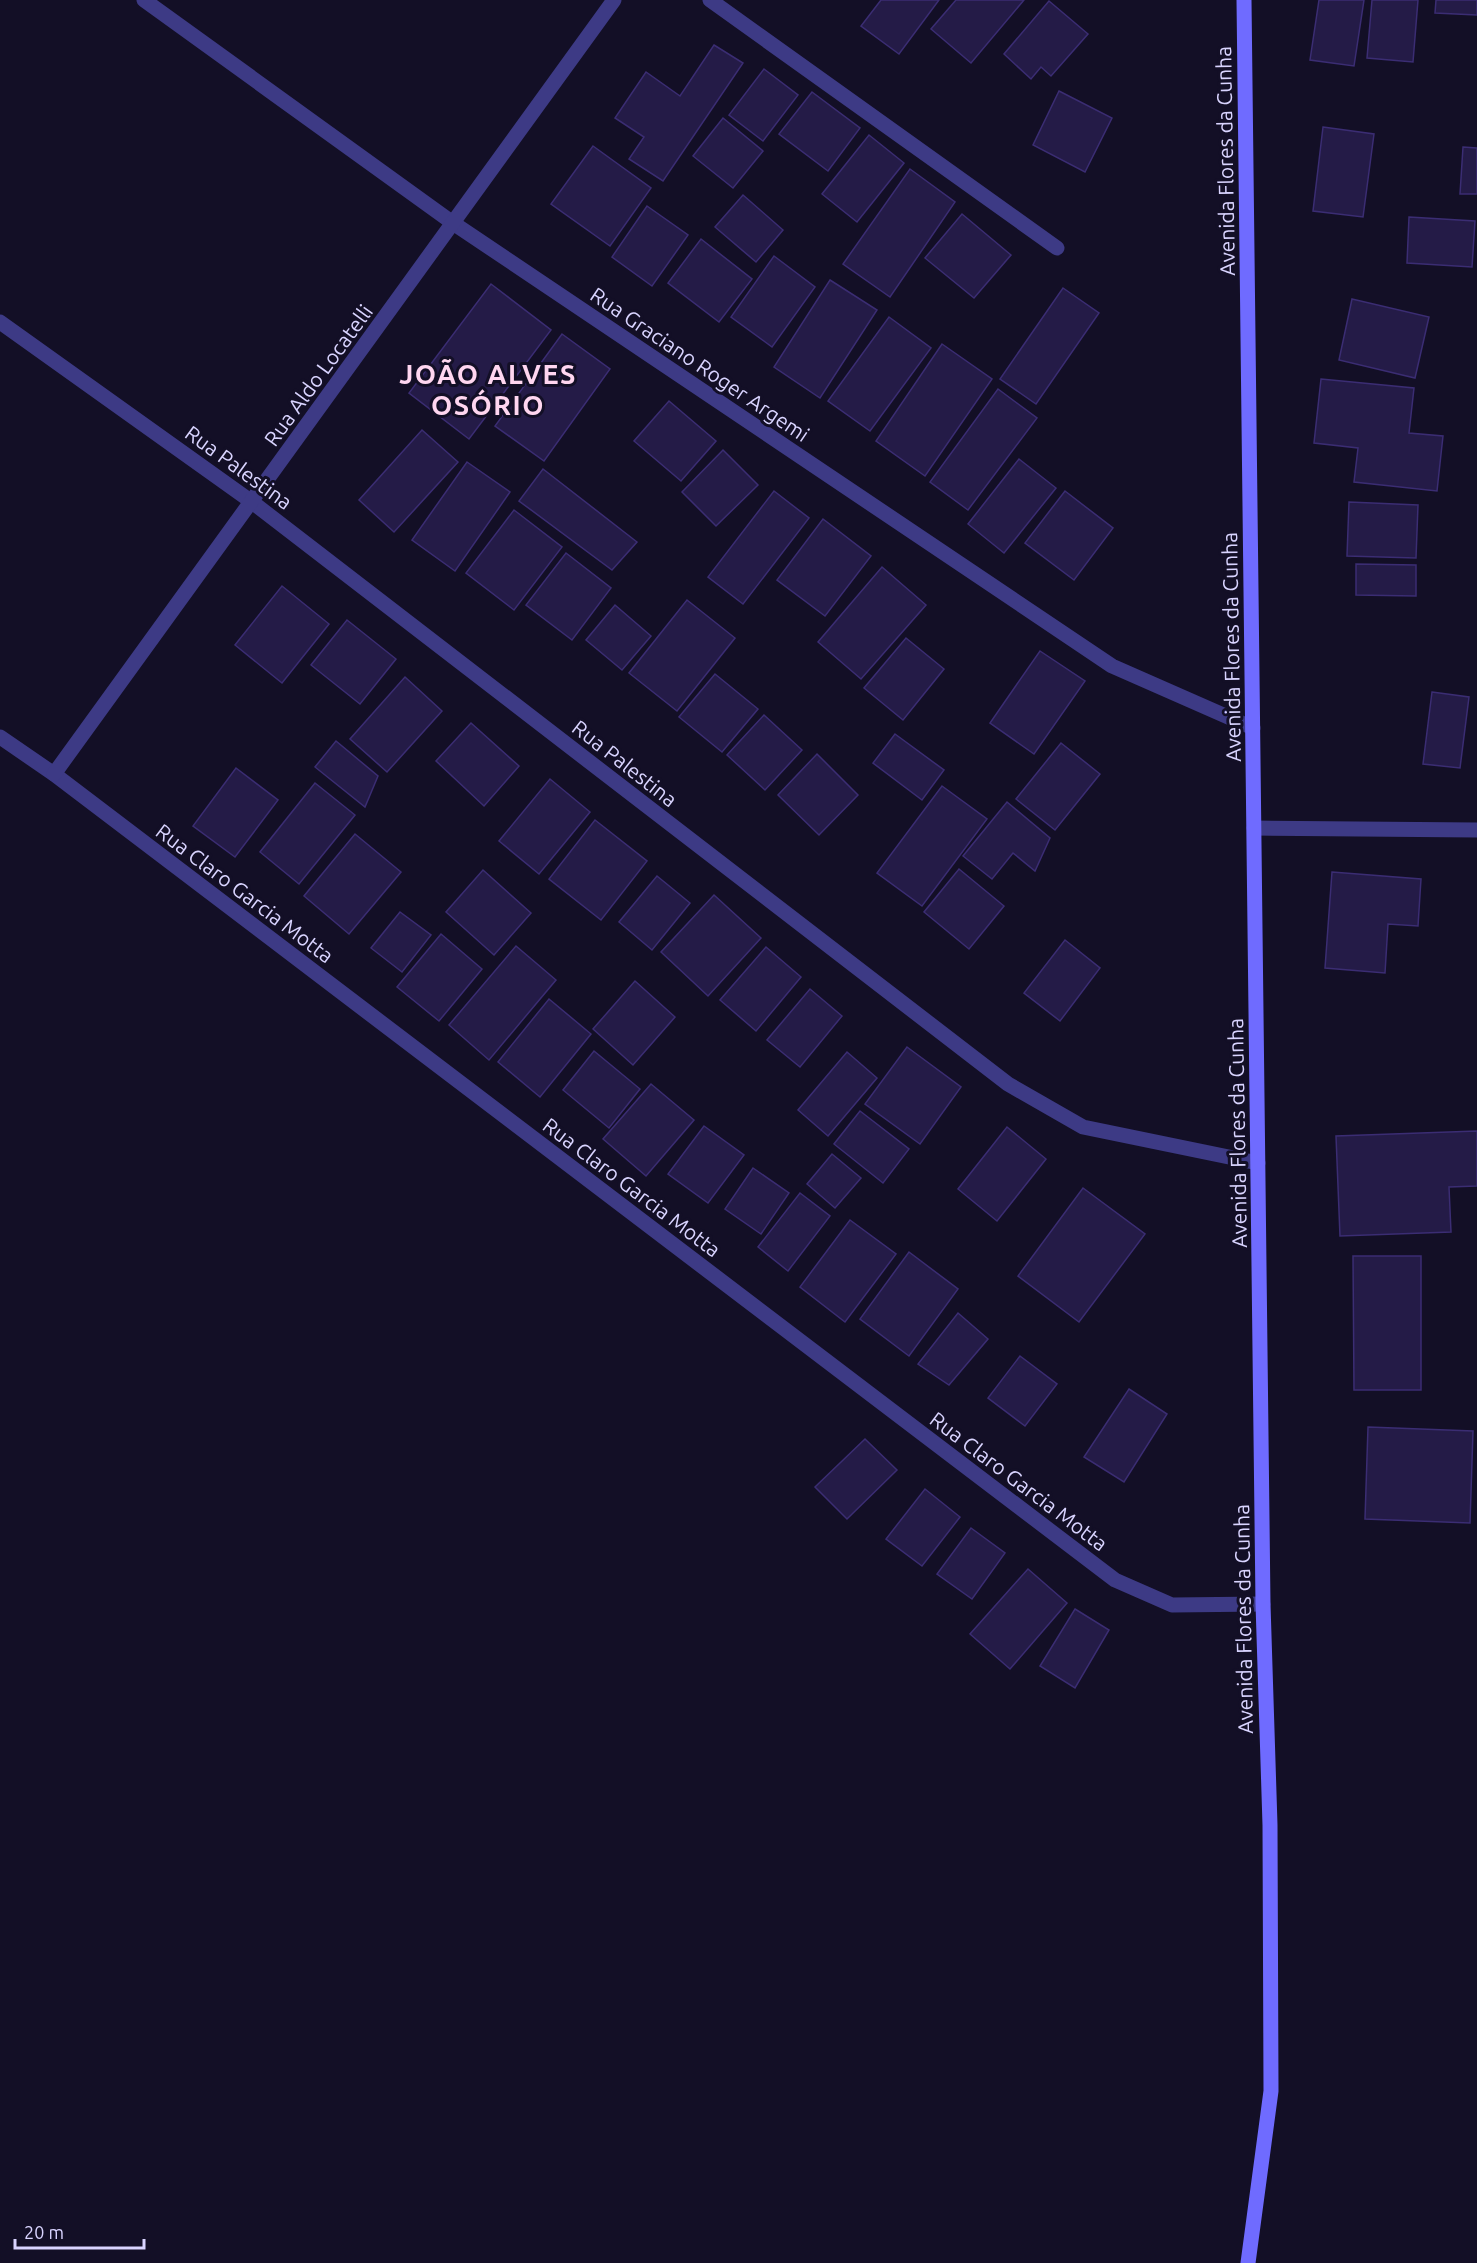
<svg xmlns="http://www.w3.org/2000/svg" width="1477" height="2263" font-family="Ubuntu,sans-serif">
	<rect width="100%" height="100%" fill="#130f26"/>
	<g fill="#241b47" stroke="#3b2d73" stroke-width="1.5">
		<path d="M881 0H939L899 54 861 26Z"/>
		<path d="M956 0H1024L971 63 931 29Z"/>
		<path d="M1319 0H1364L1354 66 1310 60Z"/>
		<path d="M1372 0H1418L1413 62 1367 58Z"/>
		<path d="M1436 0H1477V15L1435 13Z"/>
		<path d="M1049 1 1088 34 1051 76 1041 67 1031 79 1004 54Z"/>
		<path d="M714 45 743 63 663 181 629 159 644 137 615 118 646 72 680 96Z"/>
		<path d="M764 69 798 95 763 141 729 115Z"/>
		<path d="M1059 91 1112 118 1085 172 1033 145Z"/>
		<path d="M812 92 860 128 828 171 779 134Z"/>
		<path d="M723 118 763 151 733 188 693 156Z"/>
		<path d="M1323 127 1374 134 1363 217 1313 211Z"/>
		<path d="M869 135 904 163 857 222 822 194Z"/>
		<path d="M593 146 651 188 610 246 551 204Z"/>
		<path d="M1463 147 1477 148V194H1460Z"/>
		<path d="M910 169 955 202 890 297 843 264Z"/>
		<path d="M743 195 783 230 756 262 715 227Z"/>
		<path d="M647 206 688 235 652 286 612 257Z"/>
		<path d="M962 214 1011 255 974 298 925 258Z"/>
		<path d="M1409 217 1475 221 1472 267 1407 263Z"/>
		<path d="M701 239 752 279 719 322 668 283Z"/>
		<path d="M774 256 815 287 772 347 731 317Z"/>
		<path d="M830 280 877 310 820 398 774 367Z"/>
		<path d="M491 284 551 330 469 439 409 393Z"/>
		<path d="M1063 288 1099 313 1036 404 1000 379Z"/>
		<path d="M1352 299 1429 317 1415 378 1339 360Z"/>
		<path d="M889 317 931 348 870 431 828 401Z"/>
		<path d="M562 334 610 369 544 461 495 426Z"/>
		<path d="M942 344 992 379 925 476 876 441Z"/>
		<path d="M1321 379 1414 388 1409 433 1443 436 1437 491 1354 482 1358 448 1314 443Z"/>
		<path d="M998 389 1037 418 968 510 930 482Z"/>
		<path d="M669 401 716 441 681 481 634 441Z"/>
		<path d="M422 430 458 462 394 532 359 500Z"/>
		<path d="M723 450 758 485 716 526 682 492Z"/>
		<path d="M1019 459 1056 488 1004 553 968 524Z"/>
		<path d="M467 462 510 492 455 571 412 540Z"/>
		<path d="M543 469 637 542 612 570 519 501Z"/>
		<path d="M774 491 809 518 743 604 708 577Z"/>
		<path d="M1065 491 1113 528 1074 580 1025 543Z"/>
		<path d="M1349 502 1418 505 1416 558 1347 556Z"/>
		<path d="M514 510 562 547 514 610 466 573Z"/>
		<path d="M823 519 871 556 825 616 777 580Z"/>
		<path d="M566 553 611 588 572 640 526 605Z"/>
		<path d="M1356 564 1416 565V596L1356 595Z"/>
		<path d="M882 567 926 605 861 679 818 642Z"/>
		<path d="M282 586 329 624 282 683 235 645Z"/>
		<path d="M687 600 735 638 677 711 629 673Z"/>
		<path d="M615 605 651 636 622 670 586 640Z"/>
		<path d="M347 620 396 659 360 704 311 665Z"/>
		<path d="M906 638 944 669 903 720 864 688Z"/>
		<path d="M1040 651 1085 681 1034 754 990 723Z"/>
		<path d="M715 674 758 709 722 752 679 717Z"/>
		<path d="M405 677 442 711 387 772 350 739Z"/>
		<path d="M1432 692 1469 697 1460 768 1423 764Z"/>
		<path d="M764 715 802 750 765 790 727 755Z"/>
		<path d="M471 723 519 766 484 806 436 761Z"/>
		<path d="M895 734 944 770 922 800 873 763Z"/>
		<path d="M336 741 378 776 365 807 315 767Z"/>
		<path d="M1061 743 1100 774 1055 830 1016 799Z"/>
		<path d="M817 754 858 795 819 835 778 795Z"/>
		<path d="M236 768 278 800 235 857 193 826Z"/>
		<path d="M550 779 590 812 539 874 499 841Z"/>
		<path d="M315 783 355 815 299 884 260 852Z"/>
		<path d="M942 786 987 819 922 906 877 873Z"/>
		<path d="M1007 802 1050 838 1035 871 1013 853 992 879 963 856Z"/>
		<path d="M595 820 647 861 601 920 549 879Z"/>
		<path d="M355 834 401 872 349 934 304 896Z"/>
		<path d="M959 869 1004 906 969 949 924 912Z"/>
		<path d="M483 870 531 913 494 955 446 912Z"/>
		<path d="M1332 872 1421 879 1418 926 1388 924 1385 973 1325 968Z"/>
		<path d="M657 876 690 903 652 950 619 922Z"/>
		<path d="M714 895 761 938 708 996 661 952Z"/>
		<path d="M400 912 431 935 402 972 371 948Z"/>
		<path d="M441 934 482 969 439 1021 397 987Z"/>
		<path d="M1065 940 1100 968 1060 1021 1024 993Z"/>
		<path d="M516 946 556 980 489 1060 449 1025Z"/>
		<path d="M766 947 801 977 756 1031 720 1000Z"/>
		<path d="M635 981 675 1017 633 1065 593 1029Z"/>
		<path d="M810 989 842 1016 800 1067 767 1040Z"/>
		<path d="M549 999 591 1034 540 1097 498 1062Z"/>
		<path d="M907 1047 961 1087 920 1144 865 1104Z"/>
		<path d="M594 1051 640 1089 609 1128 563 1090Z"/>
		<path d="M847 1052 877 1078 828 1136 798 1110Z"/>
		<path d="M651 1084 694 1120 646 1176 603 1139Z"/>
		<path d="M860 1111 909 1149 883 1183 834 1144Z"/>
		<path d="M704 1126 744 1155 708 1203 668 1174Z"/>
		<path d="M1007 1127 1046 1159 997 1221 958 1189Z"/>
		<path d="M1477 1131V1186L1449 1187 1451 1232 1340 1236 1336 1136Z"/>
		<path d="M832 1154 861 1178 835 1208 807 1184Z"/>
		<path d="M753 1168 789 1193 761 1234 725 1209Z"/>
		<path d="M1083 1188 1145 1234 1079 1322 1018 1276Z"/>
		<path d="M800 1193 830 1216 788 1271 758 1247Z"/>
		<path d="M850 1220 896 1254 845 1322 800 1287Z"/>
		<path d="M909 1252 958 1289 909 1356 860 1319Z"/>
		<path d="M1353 1256H1421V1390H1354Z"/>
		<path d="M958 1313 988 1339 949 1385 918 1364Z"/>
		<path d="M1020 1356 1057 1384 1025 1426 988 1398Z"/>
		<path d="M1129 1389 1167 1414 1124 1482 1084 1457Z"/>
		<path d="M1368 1427 1473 1431 1470 1523 1365 1519Z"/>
		<path d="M865 1439 897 1470 847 1519 815 1487Z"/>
		<path d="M925 1489 960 1517 922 1566 886 1539Z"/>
		<path d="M971 1528 1005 1553 972 1599 937 1574Z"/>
		<path d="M1028 1569 1067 1603 1010 1669 970 1634Z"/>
		<path d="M1075 1609 1109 1630 1075 1688 1040 1666Z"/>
	</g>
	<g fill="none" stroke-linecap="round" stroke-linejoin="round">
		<g stroke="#3d3a85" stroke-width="15">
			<path d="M144 0 453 223 1112 666 1253 728"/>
			<path d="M710 0 1057 248"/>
			<path d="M0 322 252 502 1008 1084 1083 1127 1258 1163"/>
			<path d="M0 737 54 774 1115 1580 1172 1605 1263 1604"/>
			<path d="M54 774 614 0"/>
			<path d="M1254 828 1477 830"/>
		</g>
		<path stroke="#6f6bff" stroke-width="15" d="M1244 0 1263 1604 1270 1825 1271 2091 1248 2263"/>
	</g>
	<g text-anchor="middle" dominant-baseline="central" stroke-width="6" stroke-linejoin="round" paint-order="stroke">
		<g font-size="21" fill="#d9d4ff" stroke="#130f26">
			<text transform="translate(1225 161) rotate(-91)">Avenida Flores da Cunha</text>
			<text transform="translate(700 364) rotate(34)">Rua Graciano Roger Argemi</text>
			<text transform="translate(318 375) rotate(-54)">Rua Aldo Locatelli</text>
			<text transform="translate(239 467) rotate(36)">Rua Palestina</text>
			<text transform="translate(1231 647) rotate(-91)">Avenida Flores da Cunha</text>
			<text transform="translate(625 763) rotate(38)">Rua Palestina</text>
			<text transform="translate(245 893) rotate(37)">Rua Claro Garcia Motta</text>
			<text transform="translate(1237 1133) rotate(-91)">Avenida Flores da Cunha</text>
			<text transform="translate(632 1187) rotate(37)">Rua Claro Garcia Motta</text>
			<text transform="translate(1019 1481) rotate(37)">Rua Claro Garcia Motta</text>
			<text transform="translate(1243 1619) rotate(-91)">Avenida Flores da Cunha</text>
		</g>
		<g font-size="27" font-weight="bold" letter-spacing="1.5" fill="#ffd6f0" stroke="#130f26">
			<text x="488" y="374">JOÃO ALVES<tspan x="488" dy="31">OSÓRIO</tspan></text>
		</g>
	</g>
	<path d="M15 2239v9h129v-9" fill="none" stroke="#d9d4ff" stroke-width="3"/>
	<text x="24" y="2239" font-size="18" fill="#d9d4ff" stroke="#130f26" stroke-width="4.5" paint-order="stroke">20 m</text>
</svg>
